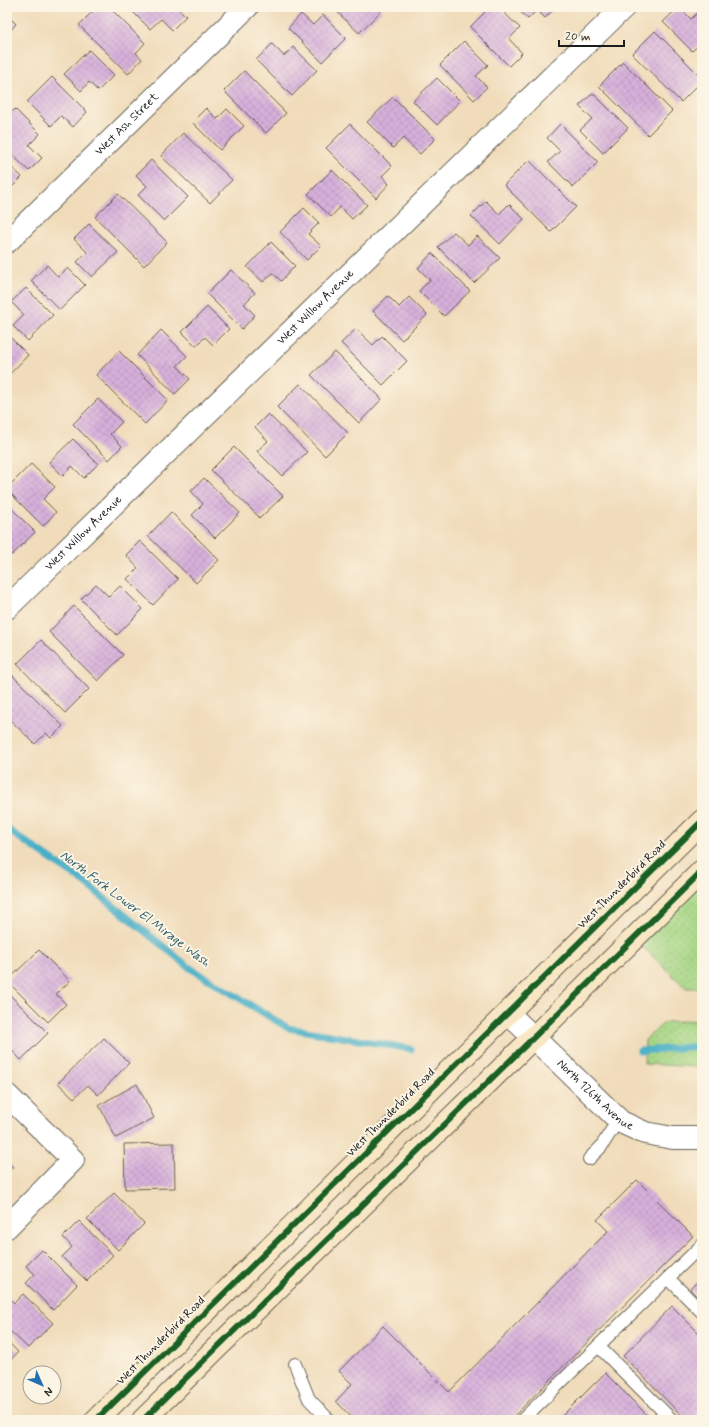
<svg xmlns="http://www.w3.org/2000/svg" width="709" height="1427" font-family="Mynerve,sans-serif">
	<defs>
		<pattern id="green-dots" width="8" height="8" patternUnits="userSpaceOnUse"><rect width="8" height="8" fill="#a5d583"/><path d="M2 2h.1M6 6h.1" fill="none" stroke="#8db671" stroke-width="1.8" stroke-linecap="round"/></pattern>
		<pattern id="building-cross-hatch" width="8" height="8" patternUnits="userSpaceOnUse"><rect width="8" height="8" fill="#d7b0db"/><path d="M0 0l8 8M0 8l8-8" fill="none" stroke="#b897bb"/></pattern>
	</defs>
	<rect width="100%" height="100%" fill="#fcf5e5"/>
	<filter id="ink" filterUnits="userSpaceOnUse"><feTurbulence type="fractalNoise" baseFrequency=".025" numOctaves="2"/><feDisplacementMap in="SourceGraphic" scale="8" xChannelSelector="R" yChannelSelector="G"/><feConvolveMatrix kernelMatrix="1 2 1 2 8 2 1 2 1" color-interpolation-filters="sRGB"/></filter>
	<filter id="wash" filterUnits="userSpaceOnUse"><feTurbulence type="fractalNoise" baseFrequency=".012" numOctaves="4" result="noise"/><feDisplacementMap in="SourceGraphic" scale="16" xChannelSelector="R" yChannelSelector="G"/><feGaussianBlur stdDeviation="0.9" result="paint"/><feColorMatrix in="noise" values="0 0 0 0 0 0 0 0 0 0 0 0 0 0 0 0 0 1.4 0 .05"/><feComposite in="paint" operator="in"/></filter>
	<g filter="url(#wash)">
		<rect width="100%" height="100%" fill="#f0dcba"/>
		<g fill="url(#green-dots)" stroke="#607850">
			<path d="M702 882V988H686L640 944Z"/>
			<path d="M702 1020V1067L644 1064 645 1040 665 1022Z"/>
		</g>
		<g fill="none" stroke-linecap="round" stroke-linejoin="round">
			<g stroke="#47afc6" stroke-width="7">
				<path d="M7 829 84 882 190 968 288 1028 411 1049"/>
				<path d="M640 1051 702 1046"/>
			</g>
		</g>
		<g id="blocks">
			<g fill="url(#building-cross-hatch)">
				<path d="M97 7H109L145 43 136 53 142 59 128 74 79 25Z"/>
				<path d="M128 7H177L186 16 172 30 161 19 150 29Z"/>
				<path d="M332 7H379L382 10 359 33Z"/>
				<path d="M490 7H498L520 28 509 39 522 53 509 66 470 27Z"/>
				<path d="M515 7H556L545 18 537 10 528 19Z"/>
				<path d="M679 7 691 19 702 9V42L692 51 663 22Z"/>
				<path d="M301 14 313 25 323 15 346 38 322 62 288 28Z"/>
				<path d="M7 15 16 24 7 34Z"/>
				<path d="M655 31 702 78V81L681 102 632 54Z"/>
				<path d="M464 41 488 65 476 76 487 87 474 100 440 65Z"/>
				<path d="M272 44 284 56 293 47 317 70 292 96 256 60Z"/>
				<path d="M89 50 114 75 98 91 89 82 81 91 64 74Z"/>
				<path d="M623 62 672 111 648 135 599 86Z"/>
				<path d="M244 71 286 113 266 133 224 91Z"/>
				<path d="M52 77 87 112 73 127 61 116 51 126 27 102Z"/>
				<path d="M437 78 460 101 437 125 413 101Z"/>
				<path d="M593 93 628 128 603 153 580 130 592 119 579 106Z"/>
				<path d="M393 97 435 139 420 154 403 138 393 148 367 122Z"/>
				<path d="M206 108 217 119 227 109 244 126 220 150 192 122Z"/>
				<path d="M15 109 40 134 29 145 42 158 29 171 7 150V117Z"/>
				<path d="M350 124 392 166 382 176 389 184 376 198 326 148Z"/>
				<path d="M560 124 598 162 573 187 548 162 560 151 547 138Z"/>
				<path d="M183 133 232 180 210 203 161 156Z"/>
				<path d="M151 160 188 197 164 221 138 195 147 186 136 175Z"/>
				<path d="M529 160 576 207 551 232 504 185Z"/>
				<path d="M7 163 22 177 8 191 7 190Z"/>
				<path d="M332 170 367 205 352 219 340 207 331 217 308 194Z"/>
				<path d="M118 194 167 242 144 266 95 217Z"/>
				<path d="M486 201 499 214 509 204 524 219 500 244 471 216Z"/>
				<path d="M304 208 319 223 308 234 321 246 307 260 280 232Z"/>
				<path d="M89 224 118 252 92 277 77 262 87 252 74 239Z"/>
				<path d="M454 232 468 245 477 236 500 258 474 283 438 247Z"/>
				<path d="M271 242 295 266 281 281 273 273 263 282 247 267Z"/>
				<path d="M432 253 470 291 444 316 419 291 430 280 418 268Z"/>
				<path d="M47 265 58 277 68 268 85 285 60 310 31 281Z"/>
				<path d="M231 270 255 293 244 304 255 315 242 329 207 294Z"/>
				<path d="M26 288 53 315 28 341 13 326 24 315 11 302Z"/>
				<path d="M388 296 399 307 409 297 427 315 402 340 373 311Z"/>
				<path d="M207 307 229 329 213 345 205 337 196 346 182 332Z"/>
				<path d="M356 329 373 345 382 336 407 361 383 385 341 343Z"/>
				<path d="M161 330 187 356 177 366 190 379 175 394 137 355Z"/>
				<path d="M7 334 28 355 7 377Z"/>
				<path d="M119 351 168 400 145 424 96 375Z"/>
				<path d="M335 352 382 399 359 423 311 375Z"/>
				<path d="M300 384 348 433 325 456 277 407Z"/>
				<path d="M98 399 122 422 110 434 122 446 109 460 73 424Z"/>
				<path d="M268 414 307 452 282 476 257 451 268 441 255 427Z"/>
				<path d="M73 439 98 464 84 478 72 466 63 476 49 462Z"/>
				<path d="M234 447 283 496 260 518 211 470Z"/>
				<path d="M31 464 55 487 43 499 56 512 43 526 7 490V488Z"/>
				<path d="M204 478 240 513 215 538 192 515 203 504 191 491Z"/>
				<path d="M7 504 35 532 12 555 7 551Z"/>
				<path d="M171 512 219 560 196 583 148 536Z"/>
				<path d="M140 541 178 579 153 605 127 579 138 568 126 555Z"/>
				<path d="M96 584 109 597 120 586 143 609 117 635 81 599Z"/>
				<path d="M74 606 123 655 98 681 49 632Z"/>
				<path d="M41 640 89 689 65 713 17 664Z"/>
				<path d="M10 673 63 726 51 738 46 733 35 744 7 717V676Z"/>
				<path d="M39 950 70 981 56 994 66 1004 48 1022 7 981Z"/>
				<path d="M7 992 48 1033 21 1060 7 1045Z"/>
				<path d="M104 1038 129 1063 98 1095 88 1085 74 1098 58 1083Z"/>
				<path d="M137 1084 154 1118 116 1138 99 1105Z"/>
				<path d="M174 1143 175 1188 125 1189 124 1144Z"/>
				<path d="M7 1161 13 1167 7 1173Z"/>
				<path d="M637 1180 693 1236 510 1420H387L385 1419 384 1420H354L336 1401 352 1384 339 1371 383 1326 449 1392 608 1231 597 1220Z"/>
				<path d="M114 1193 144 1224 118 1250 87 1219Z"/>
				<path d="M79 1221 113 1255 87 1281 62 1257 72 1247 63 1237Z"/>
				<path d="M42 1250 77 1285 53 1310 26 1283 35 1274 26 1266Z"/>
				<path d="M702 1277V1302L690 1289Z"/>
				<path d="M23 1294 53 1323 28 1348 7 1328V1296L14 1303Z"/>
				<path d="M672 1306 702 1336V1420H686L623 1356Z"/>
				<path d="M7 1341 18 1352 7 1364Z"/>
				<path d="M605 1373 652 1420H558Z"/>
			</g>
		</g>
	</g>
	<g filter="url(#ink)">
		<use href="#blocks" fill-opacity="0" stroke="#665f53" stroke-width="1"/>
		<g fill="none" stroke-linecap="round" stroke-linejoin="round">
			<g stroke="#665f53" stroke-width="14">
				<g id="service">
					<path d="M589 1159 601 1147 618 1120"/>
					<path d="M668 1278 702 1312"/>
					<path d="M598 1346 672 1420"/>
					<path d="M295 1364 309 1399 329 1420"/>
					<path d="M522 1420 702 1245"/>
				</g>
			</g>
			<g stroke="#665f53" stroke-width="24">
				<g id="minor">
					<path id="s1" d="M7 242 247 7"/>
					<path id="s2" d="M7 608 624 7"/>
					<path id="s3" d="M508 1013 621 1122 645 1133 673 1138H702"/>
					<path d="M7 1095 73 1160 7 1227"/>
				</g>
			</g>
			<g stroke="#665f53" stroke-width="24">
				<g id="secondary">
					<path d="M96 1420 702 821"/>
					<path d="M143 1420 533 1038 702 871"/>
				</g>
			</g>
			<use href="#service" stroke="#fff" stroke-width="12"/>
			<use href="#minor" stroke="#fff" stroke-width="22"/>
			<use href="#secondary" stroke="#f9e7c3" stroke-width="22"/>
			<g stroke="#fcf5e5" stroke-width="8">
				<g id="cycleway">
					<path d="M96 1420 702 821"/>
					<path d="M143 1420 533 1038 702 871"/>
				</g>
			</g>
			<use href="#cycleway" stroke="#1b5e20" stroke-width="6"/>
		</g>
	</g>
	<g text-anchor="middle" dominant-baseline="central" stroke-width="4" stroke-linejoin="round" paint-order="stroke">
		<g font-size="12" fill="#1c1c1c" stroke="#fcf5e5">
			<text stroke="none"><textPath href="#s1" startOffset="168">West Ash Street</textPath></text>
			<text stroke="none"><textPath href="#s2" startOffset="431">West Willow Avenue</textPath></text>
			<text stroke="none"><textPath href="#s2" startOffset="107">West Willow Avenue</textPath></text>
			<text transform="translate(622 885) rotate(-45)">West Thunderbird Road</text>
			<text stroke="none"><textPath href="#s3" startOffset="120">North 126th Avenue</textPath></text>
			<text transform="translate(391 1113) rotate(-45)">West Thunderbird Road</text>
			<text transform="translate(161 1341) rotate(-45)">West Thunderbird Road</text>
		</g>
		<g font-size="13" font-style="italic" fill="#2f5e68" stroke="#fcf5e5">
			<text transform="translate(135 909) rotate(37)">North Fork Lower El Mirage Wash</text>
		</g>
	</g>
	<rect width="709" height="1427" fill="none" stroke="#fcf5e5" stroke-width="24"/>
	<g transform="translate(42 1385) rotate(135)"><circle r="19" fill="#fcf5e5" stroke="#a29e95"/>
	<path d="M0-3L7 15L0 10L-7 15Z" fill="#1f6fb2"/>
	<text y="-6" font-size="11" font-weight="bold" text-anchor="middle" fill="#1c1c1c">N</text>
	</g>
	<path d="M559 40v6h65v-6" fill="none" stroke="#1c1c1c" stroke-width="2"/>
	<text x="565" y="40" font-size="12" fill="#1c1c1c" stroke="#fcf5e5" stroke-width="3" paint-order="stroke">20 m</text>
</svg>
